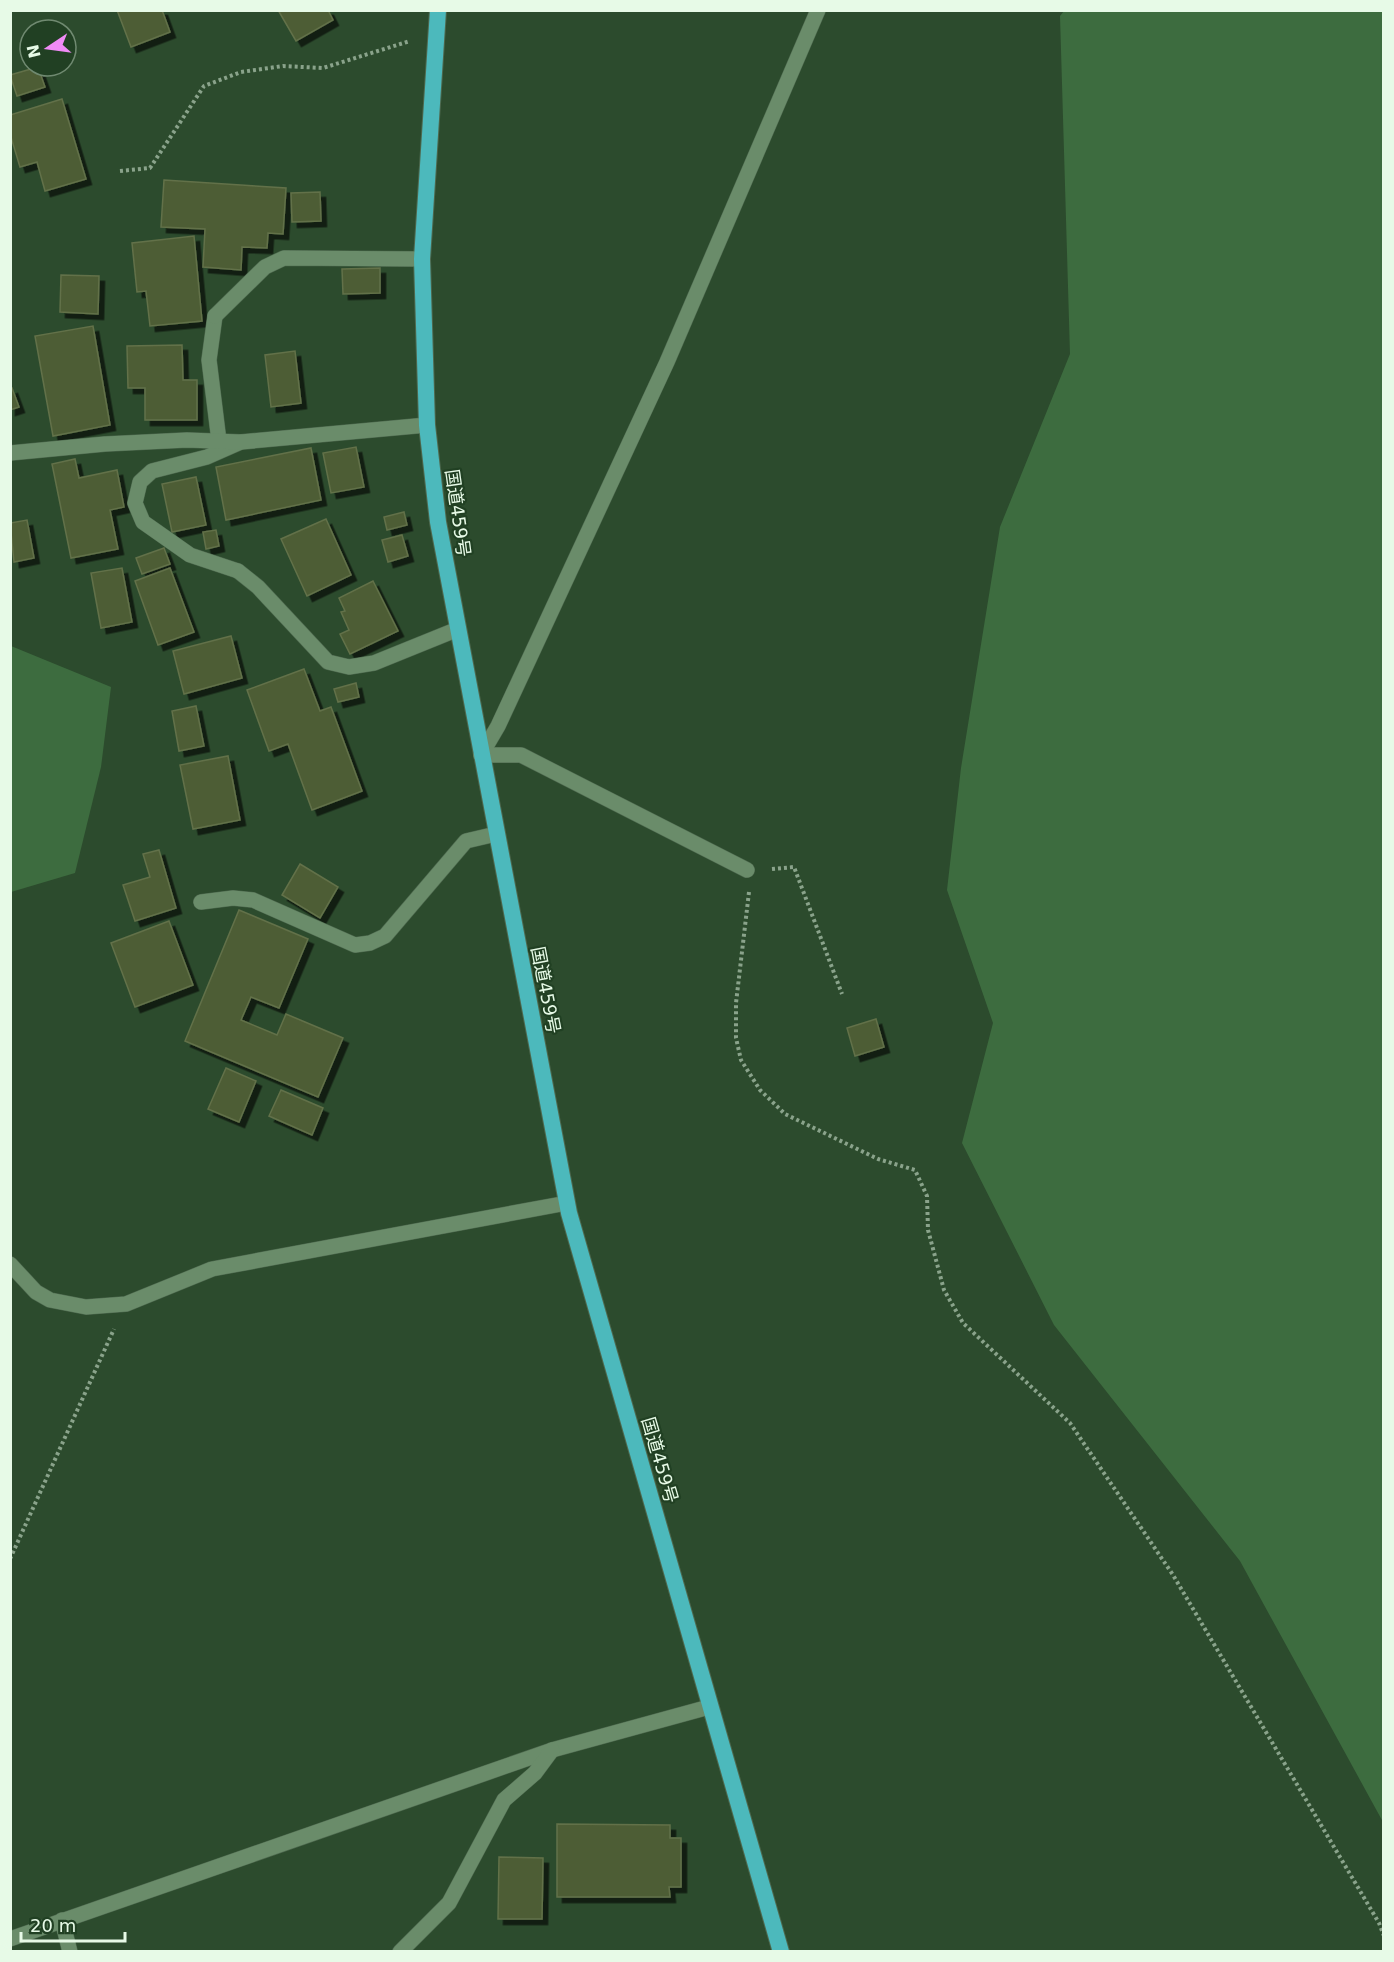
<svg xmlns="http://www.w3.org/2000/svg" width="1394" height="1962" font-family="'DejaVu Sans','Noto Sans JP',sans-serif">
	<defs>
		<filter id="shadow"><feDropShadow dx="5.5" dy="5.5" stdDeviation="0" flood-color="#0009"/></filter>
	</defs>
	<rect width="100%" height="100%" fill="#2c4b2d"/>
	<g fill="#3d6c3f">
		<path d="M1064 11H1383V1822L1240 1561 1054 1325 962 1143 993 1023 947 890 961 768 1000 527 1070 354 1060 16Z"/>
		<path d="M11 646 111 687 101 767 75 873 11 892Z"/>
	</g>
	<g fill="#4e5d35" stroke="#627149" stroke-width="1.5" filter="url(#shadow)">
		<path d="M117 10H162L170 32 131 47Z"/>
		<path d="M278 10H328L333 20 296 41Z"/>
		<path d="M38 67 45 87 17 96 10 75Z"/>
		<path d="M62 99 86 179 45 191 37 162 20 167 10 134V115Z"/>
		<path d="M164 180 286 188 283 234 268 233 267 248 242 247 241 270 203 267 205 229 161 227Z"/>
		<path d="M320 192 321 221 292 222 291 193Z"/>
		<path d="M194 236 202 321 150 326 146 291 137 292 132 243Z"/>
		<path d="M380 268V293L343 294 342 269Z"/>
		<path d="M61 275 99 276 98 314 60 312Z"/>
		<path d="M93 326 110 425 53 436 35 336Z"/>
		<path d="M182 345 183 380H197V420H145V388H128L127 346Z"/>
		<path d="M295 351 301 403 271 407 265 355Z"/>
		<path d="M12 388 19 407 10 410V389Z"/>
		<path d="M356 447 364 487 331 493 323 453Z"/>
		<path d="M311 448 321 500 226 520 216 467Z"/>
		<path d="M75 459 79 478 117 470 124 507 110 510 118 549 71 558 52 464Z"/>
		<path d="M196 477 206 525 172 532 162 484Z"/>
		<path d="M404 512 407 525 387 530 384 517Z"/>
		<path d="M326 519 351 575 307 596 281 539Z"/>
		<path d="M27 520 34 558 14 562 10 523Z"/>
		<path d="M216 530 219 546 206 549 203 532Z"/>
		<path d="M402 535 408 556 388 562 382 540Z"/>
		<path d="M164 548 170 564 142 574 136 558Z"/>
		<path d="M122 568 132 622 101 628 91 573Z"/>
		<path d="M170 568 194 632 158 645 135 581Z"/>
		<path d="M373 581 398 631 350 654 340 634 349 630 341 612 345 611 339 598Z"/>
		<path d="M231 636 242 678 184 694 173 651Z"/>
		<path d="M304 669 320 711 331 707 362 791 312 810 288 744 269 751 247 690Z"/>
		<path d="M356 683 359 697 338 702 334 689Z"/>
		<path d="M196 706 204 746 179 751 172 711Z"/>
		<path d="M228 756 240 820 193 829 180 765Z"/>
		<path d="M159 850 176 908 135 921 123 885 150 877 143 854Z"/>
		<path d="M300 864 338 887 320 918 282 895Z"/>
		<path d="M239 910 308 939 279 1008 251 997 241 1020 277 1035 286 1014 343 1038 318 1097 185 1041Z"/>
		<path d="M169 921 193 985 135 1007 111 943Z"/>
		<path d="M876 1019 884 1047 855 1056 847 1028Z"/>
		<path d="M226 1068 256 1081 239 1122 208 1109Z"/>
		<path d="M281 1090 323 1108 312 1135 269 1116Z"/>
		<path d="M557 1824 670 1825V1838H681V1887H669L670 1897H557Z"/>
		<path d="M499 1857 543 1858 542 1919H498Z"/>
	</g>
	<g fill="none" stroke-linecap="round" stroke-linejoin="round">
		<g stroke="#4e694f" stroke-width="16">
			<g id="service">
				<path d="M215 316 209 360 219 441"/>
				<path d="M238 571 190 555 143 522 135 503 140 482 152 471 207 457 241 442"/>
			</g>
		</g>
		<g stroke="#4e694f" stroke-width="16">
			<g id="minor">
				<path d="M215 316 265 267 284 258 422 259"/>
				<path d="M10 453 105 444 187 440 241 442 427 425"/>
				<path d="M238 571 258 587 328 662 349 667 374 663 458 629"/>
				<path d="M481 755 498 726 667 362 818 10"/>
				<path d="M481 755H521L747 870"/>
				<path d="M201 902 233 898 253 900 355 945 370 943 385 936 466 841 496 834"/>
				<path d="M10 1264 36 1292 50 1300 86 1307 126 1304 212 1269 567 1203"/>
				<path d="M62 1920 70 1952"/>
				<path d="M10 1939 552 1750 709 1707"/>
				<path d="M400 1952 449 1903 504 1800 535 1773 552 1750"/>
			</g>
		</g>
		<g stroke="#4e694f" stroke-width="18">
			<path id="trunk" d="M438 10 422 259 427 425 438 522 569 1213 781 1952"/>
		</g>
		<g stroke="#8aa38b" stroke-width="4" stroke-dasharray="3 3" stroke-linecap="butt">
			<path d="M120 171 150 168 204 86 241 72 283 66 323 68 410 41"/>
			<path d="M772 869 794 867 842 994"/>
			<path d="M749 892 736 1003V1038L741 1060 760 1090 785 1114 878 1159 915 1170 927 1196 928 1230 944 1290 963 1323 1070 1423 1173 1575 1379 1923 1384 1936"/>
			<path d="M10 1559 114 1329"/>
		</g>
		<use href="#service" stroke="#6a8c6a" stroke-width="15"/>
		<use href="#minor" stroke="#6a8c6a" stroke-width="15"/>
		<use href="#trunk" stroke="#4cb9bc" stroke-width="16"/>
	</g>
	<g text-anchor="middle" dominant-baseline="central" stroke-width="4.5" stroke-linejoin="round" paint-order="stroke">
		<g font-size="18" fill="#e7fae7" stroke="#214023">
			<text transform="translate(458 513) rotate(82)">国道459号</text>
			<text transform="translate(546 990) rotate(79)">国道459号</text>
			<text transform="translate(660 1460) rotate(74)">国道459号</text>
		</g>
	</g>
	<rect width="1394" height="1962" fill="none" stroke="#e7fae7" stroke-width="24"/>
	<g transform="translate(48 48) rotate(257)"><circle r="28" fill="#214023" stroke="#708a71" stroke-width="1.5"/>
	<path d="M0-4.5L10 22L0 15L-10 22Z" fill="#f08bf6"/>
	<text y="-9" font-size="16" font-weight="bold" text-anchor="middle" fill="#e7fae7">N</text>
	</g>
	<path d="M21 1932v9h104v-9" fill="none" stroke="#e7fae7" stroke-width="3"/>
	<text x="30" y="1932" font-size="18" fill="#e7fae7" stroke="#214023" stroke-width="4.5" paint-order="stroke">20 m</text>
</svg>
